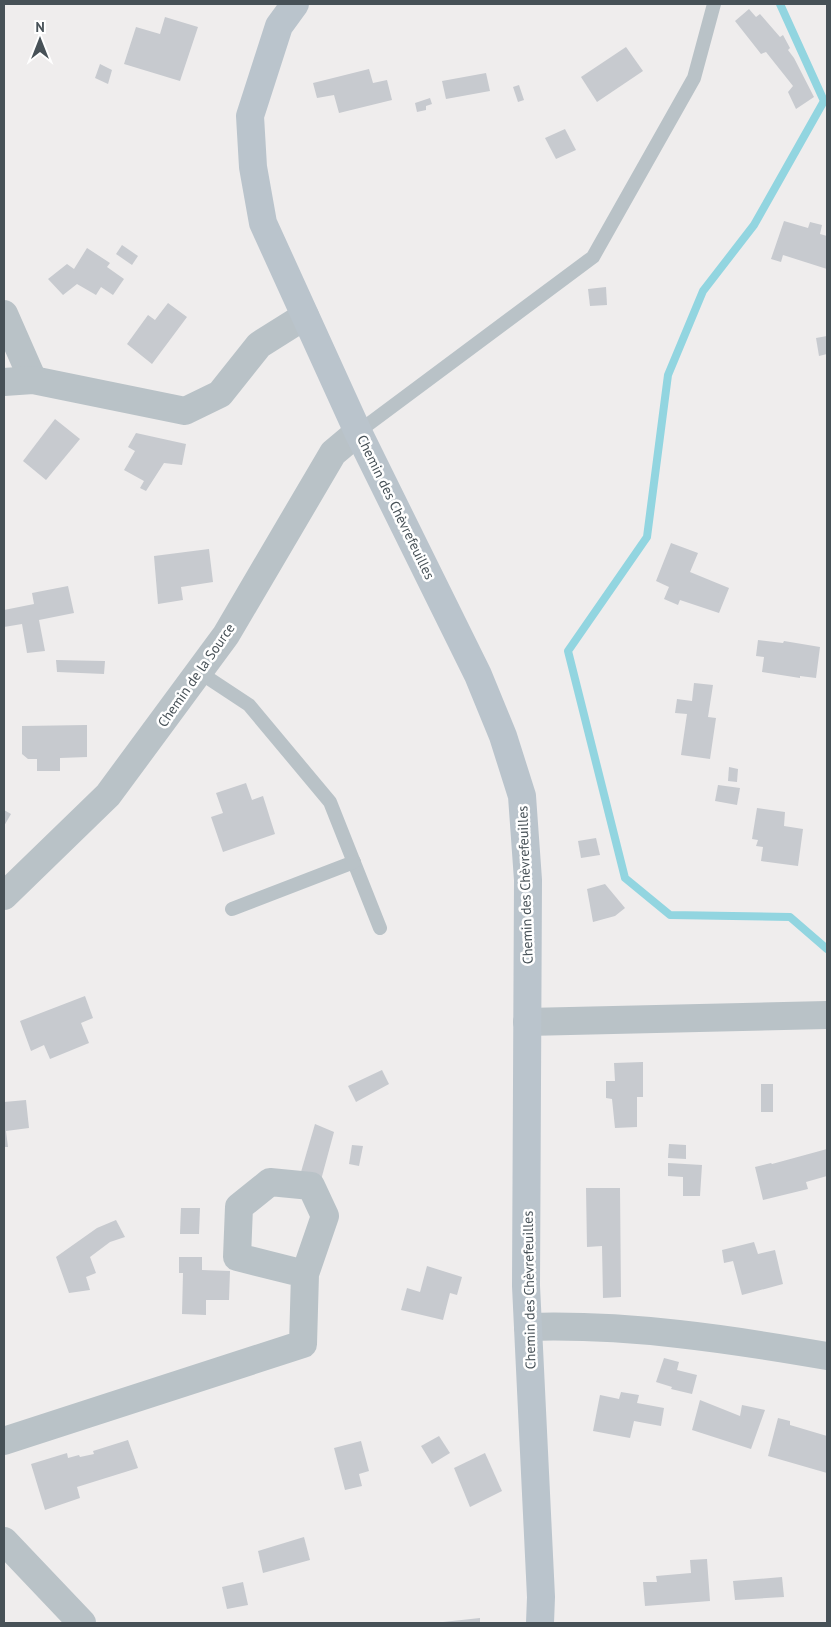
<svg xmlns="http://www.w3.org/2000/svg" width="831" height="1627" font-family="'PT Sans',sans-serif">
	<rect width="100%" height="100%" fill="#efeded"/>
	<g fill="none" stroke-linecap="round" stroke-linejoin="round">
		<path stroke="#92d5e0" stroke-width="8" d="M780 4 824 101 754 225 703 291 668 375 647 537 568 651 625 878 670 915 790 917 827 949"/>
	</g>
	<g fill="#c7cacf">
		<path d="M749 9 756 17 760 14 780 37 783 35 790 48 788 50 794 58 814 97 796 109 788 92 793 86 766 52 761 54 735 21Z"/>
		<path d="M165 17 198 27 180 81 124 64 136 27 160 34Z"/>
		<path d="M626 47 643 71 597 102 581 77Z"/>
		<path d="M100 64 112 70 108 84 95 78Z"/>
		<path d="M369 69 373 83 387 80 392 100 339 113 334 95 317 98 313 83Z"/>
		<path d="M486 73 490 91 446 99 442 81Z"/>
		<path d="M519 85 524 100 518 102 513 87Z"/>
		<path d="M430 98 432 104 426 106V110L417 112 415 103Z"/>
		<path d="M565 129 576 150 556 159 545 138Z"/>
		<path d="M784 221 808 228 810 222 822 225 820 234 827 236V269L783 255 781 262 771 259Z"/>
		<path d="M122 245 138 256 132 265 116 254Z"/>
		<path d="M87 248 110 263 107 267 124 279 113 295 101 287 96 295 77 284 63 295 48 279 67 264 74 269Z"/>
		<path d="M606 287 607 305 590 306 588 289Z"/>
		<path d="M168 303 187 317 152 364 127 344 148 315 155 320Z"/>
		<path d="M827 336V354L819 356 816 338Z"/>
		<path d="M55 419 80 439 46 480 23 461Z"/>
		<path d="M136 433 186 444 182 465 164 463 146 491 140 488 144 481 124 470 135 451 128 447Z"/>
		<path d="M671 543 698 553 690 572 729 588 719 613 680 600 678 605 664 599 669 587 656 581Z"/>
		<path d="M209 549 213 582 181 587 183 600 158 604 154 556Z"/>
		<path d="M68 586 74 613 39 620 45 651 27 653 22 624 4 627V610L34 604 32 593Z"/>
		<path d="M758 640 783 643 784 641 820 647 816 678 800 676V678L762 672 764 657 756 656Z"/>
		<path d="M56 660 105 661 104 674 57 672Z"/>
		<path d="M694 683 713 685 708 717 716 718 710 759 681 755 687 714 675 713 677 699 692 701Z"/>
		<path d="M87 725V757L60 758V771H37V759H28L22 754V726Z"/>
		<path d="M729 767 738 769 737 782 728 781Z"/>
		<path d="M246 783 252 800 263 796 275 834 223 852 211 817 223 813 216 793Z"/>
		<path d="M718 785 740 788 737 805 715 801Z"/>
		<path d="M757 808 785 812 784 826 803 829 798 866 761 861 763 847 756 846 758 840 752 839Z"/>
		<path d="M4 810 11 814 4 826Z"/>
		<path d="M596 838 600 855 581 858 578 841Z"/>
		<path d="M605 884 625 908 615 916 593 922 587 889Z"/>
		<path d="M85 996 93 1018 81 1023 89 1043 50 1059 44 1045 31 1051 20 1021Z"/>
		<path d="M643 1062V1097H637V1127L615 1128 612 1099 606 1098V1081H615L614 1063Z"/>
		<path d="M382 1070 389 1084 356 1102 348 1086Z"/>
		<rect x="761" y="1084" width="12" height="28"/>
		<path d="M26 1100 29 1128 6 1131 8 1147H4V1113L5 1112 4 1102Z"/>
		<path d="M315 1124 334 1132 321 1180 301 1172Z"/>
		<path d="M669 1144 686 1145V1159L668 1158Z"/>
		<path d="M352 1145 363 1146 359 1166 349 1164Z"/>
		<path d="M827 1149V1176L806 1182 808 1189 763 1200 755 1167 771 1163 772 1164Z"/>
		<path d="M668 1163 702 1165 700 1196H683V1177L668 1176Z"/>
		<path d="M586 1188H620L621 1297 603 1298 602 1246 587 1247Z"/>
		<path d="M181 1208H200L199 1234H180Z"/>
		<path d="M116 1220 125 1237 110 1242 90 1257 96 1273 86 1277 90 1290 69 1293 56 1257 97 1228Z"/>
		<path d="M754 1242 758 1254 775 1250 783 1284 742 1295 733 1261 724 1263 722 1250Z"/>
		<path d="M179 1257H202V1270L230 1271 229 1300H206V1315L182 1314 183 1273H179Z"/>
		<path d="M427 1266 462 1277 457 1295 450 1293 443 1320 401 1310 407 1288 420 1292Z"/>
		<path d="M664 1358 679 1362 677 1370 697 1375 692 1394 671 1389 672 1387 656 1382Z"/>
		<path d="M621 1392 639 1395 637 1403 664 1408 661 1426 634 1421 630 1438 593 1431 600 1395 619 1399Z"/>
		<path d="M700 1400 740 1416 742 1405 765 1410 751 1449 692 1430Z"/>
		<path d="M778 1418 790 1421V1425L827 1436V1473L768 1456Z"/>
		<path d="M439 1436 450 1453 432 1464 421 1446Z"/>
		<path d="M128 1440 138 1468 77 1487 80 1498 45 1510 31 1464 67 1453 68 1458 79 1455 80 1457 94 1454 93 1451Z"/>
		<path d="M361 1441 369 1471 359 1474 362 1486 345 1490 334 1448Z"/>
		<path d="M485 1453 502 1491 470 1507 454 1468Z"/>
		<path d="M304 1537 310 1560 263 1573 258 1551Z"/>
		<path d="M707 1559 710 1601 645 1606 643 1582H657L656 1576 691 1573 690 1560Z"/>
		<path d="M782 1577 784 1597 735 1600 733 1581Z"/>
		<path d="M243 1582 248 1605 227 1609 222 1587Z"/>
		<path d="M480 1618V1623H444L443 1622Z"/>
	</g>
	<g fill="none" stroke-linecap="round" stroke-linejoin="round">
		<g stroke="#b9c2c7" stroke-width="14">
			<path d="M358 432 593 257 694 78 714 4"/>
			<path d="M199 672 249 705 330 802 380 928"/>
			<path d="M232 909 354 862"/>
		</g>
		<g stroke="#b9c2c7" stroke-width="28">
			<path d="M4 314 33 380"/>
			<path d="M4 382 33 380 185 411 220 394 259 345 305 316"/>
			<path d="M4 896 108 795 226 635 333 453 358 432"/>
			<path d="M527 1022 827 1015"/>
			<path d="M528 1327C629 1324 729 1339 827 1356"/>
			<path d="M4 1441 303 1344 305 1274 325 1216 311 1186 270 1182 239 1207 237 1257 305 1274"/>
			<path d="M4 1541 82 1623"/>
		</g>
		<path stroke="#bac4cc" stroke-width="28" d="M295 4 279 26 250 116 253 167 263 223 358 432 478 675 503 736 522 796 528 880 526 1286 541 1597 540 1623"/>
	</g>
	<g text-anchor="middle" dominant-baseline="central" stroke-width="5" stroke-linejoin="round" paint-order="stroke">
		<g font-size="14" fill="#475157" stroke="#fff">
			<text transform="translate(396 507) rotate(64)">Chemin des Chèvrefeuilles</text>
			<text transform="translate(196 675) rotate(-55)">Chemin de la Source</text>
			<text transform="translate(525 885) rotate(-92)">Chemin des Chèvrefeuilles</text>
			<text transform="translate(529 1290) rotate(-91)">Chemin des Chèvrefeuilles</text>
		</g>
	</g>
	<rect width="831" height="1627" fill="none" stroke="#475157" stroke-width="10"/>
	<g transform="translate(40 40)" stroke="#ffffff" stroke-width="4" paint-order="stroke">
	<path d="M0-4L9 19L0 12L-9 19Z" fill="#475157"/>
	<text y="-8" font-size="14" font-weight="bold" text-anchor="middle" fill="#475157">N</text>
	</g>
</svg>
